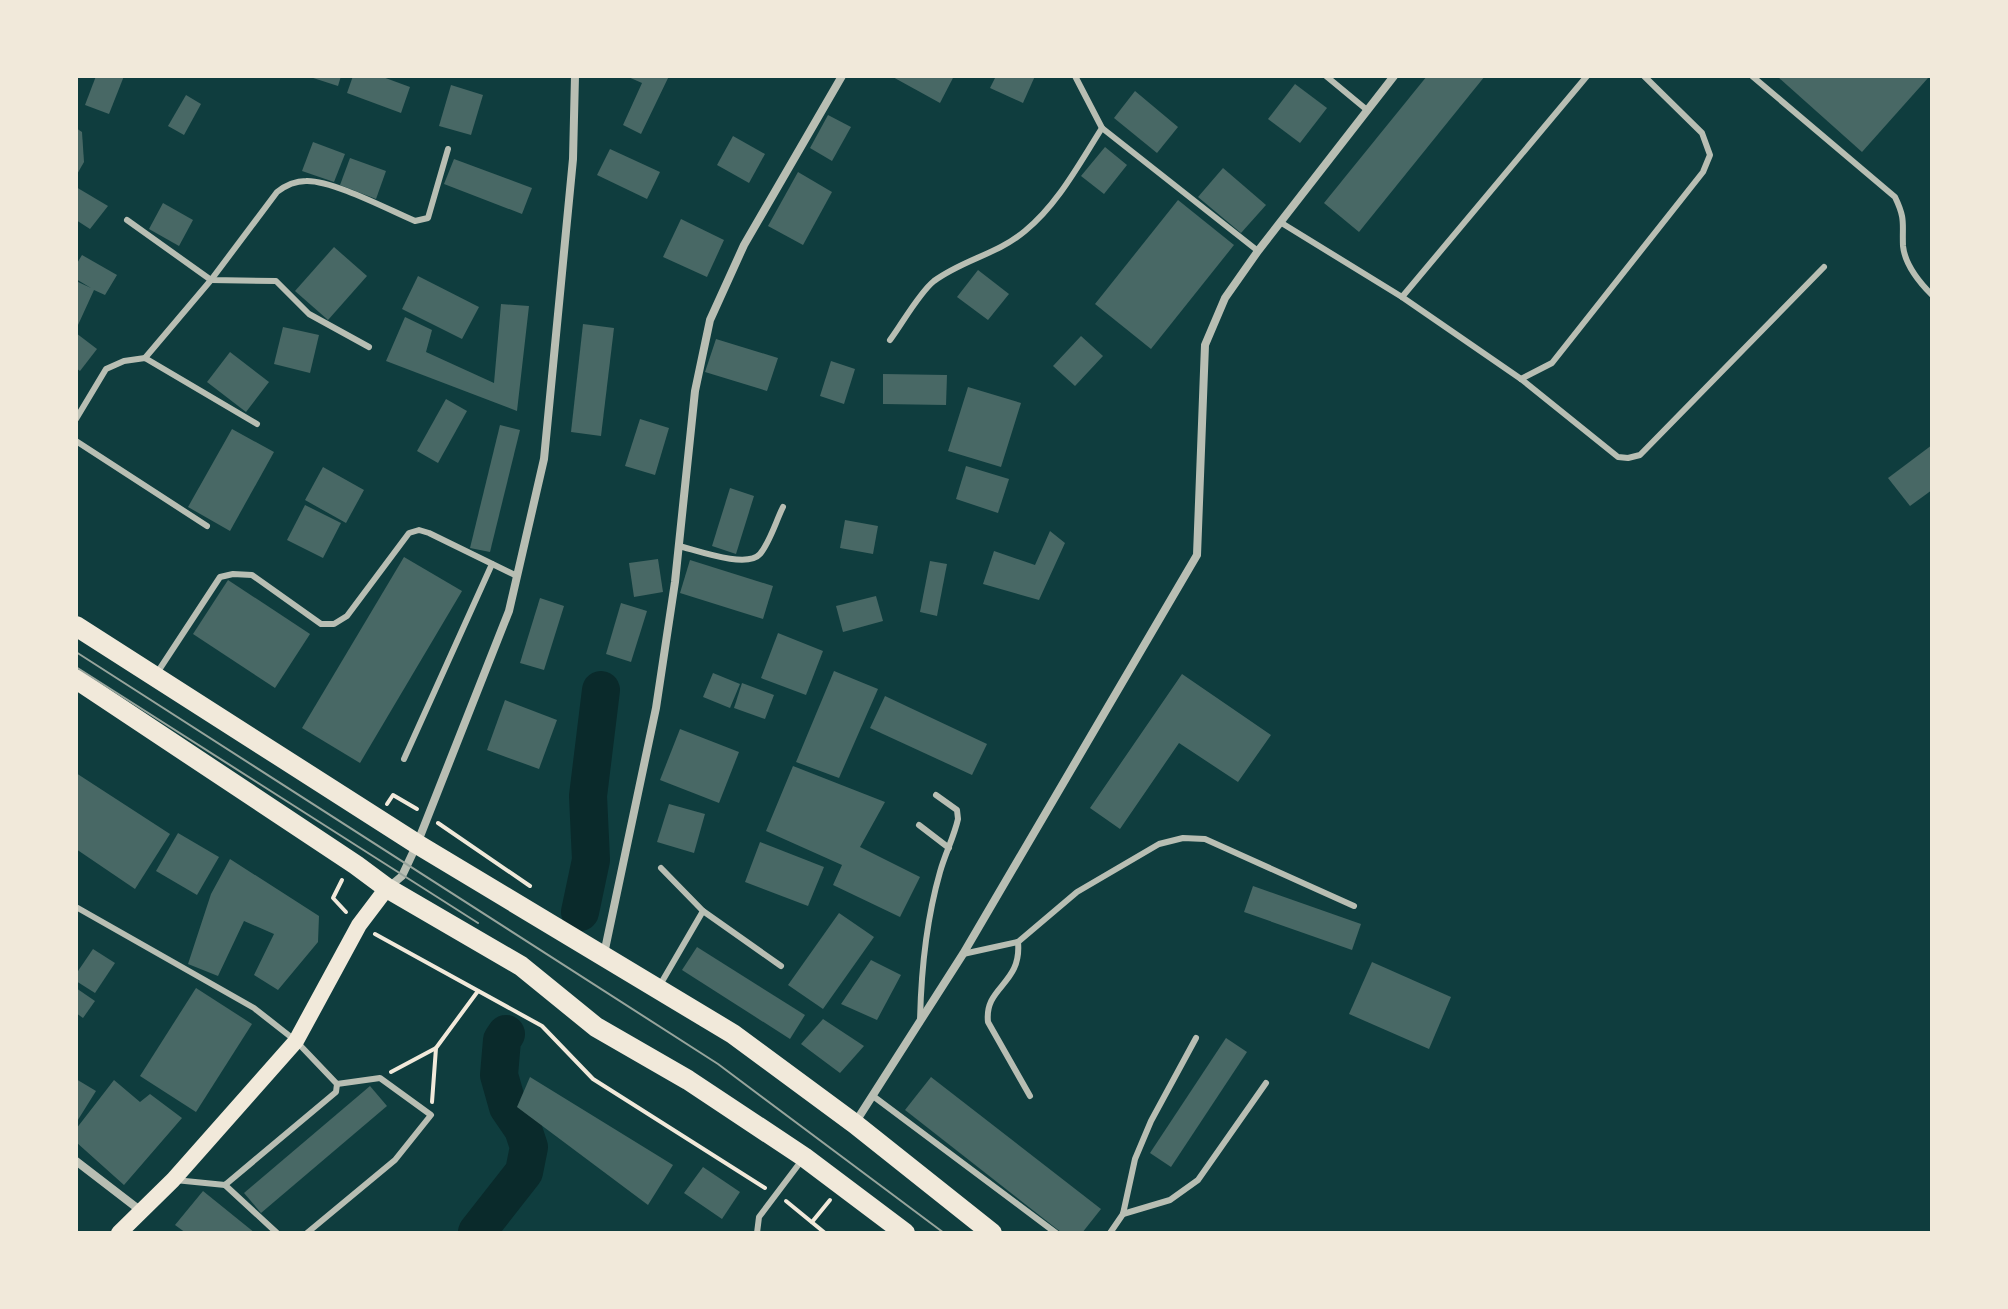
<svg xmlns="http://www.w3.org/2000/svg" width="2008" height="1309" font-family="'Noto Sans',sans-serif">
	<rect width="100%" height="100%" fill="#0f3d3e"/>
	<g fill="none" stroke-linecap="round" stroke-linejoin="round">
		<g stroke="#0a2a2b" stroke-width="38">
			<path d="M580 912 591 860 588 796 601 690"/>
			<path d="M477 1232 524 1172 529 1147 523 1129 508 1107 499 1075 502 1040 506 1034"/>
		</g>
	</g>
	<g fill="#486865">
		<path d="M96 76H124L109 114 85 105Z"/>
		<path d="M307 76H341L338 86Z"/>
		<path d="M353 76H380L410 87 401 113 347 93Z"/>
		<path d="M626 76H669L641 134 623 125 642 83Z"/>
		<path d="M891 76H954L940 103Z"/>
		<path d="M996 76H1035L1023 103 990 88Z"/>
		<path d="M1427 76H1485L1359 232 1324 203Z"/>
		<path d="M1777 76H1926L1928 78 1862 152Z"/>
		<path d="M1295 84 1327 108 1300 143 1268 119Z"/>
		<path d="M451 85 483 95 471 135 439 126Z"/>
		<path d="M1135 91 1178 127 1157 153 1114 118Z"/>
		<path d="M186 95 201 104 184 135 168 126Z"/>
		<path d="M828 115 851 127 832 161 810 148Z"/>
		<path d="M76 128 82 132 84 162 76 176Z"/>
		<path d="M733 136 765 154 749 183 717 165Z"/>
		<path d="M313 142 345 154 334 182 302 171Z"/>
		<path d="M1105 147 1127 165 1104 194 1081 176Z"/>
		<path d="M610 149 660 172 647 199 597 175Z"/>
		<path d="M350 158 386 171 376 199 340 185Z"/>
		<path d="M454 159 532 188 522 214 444 184Z"/>
		<path d="M1223 168 1266 205 1241 233 1198 197Z"/>
		<path d="M798 172 832 192 803 245 768 226Z"/>
		<path d="M76 187 108 206 90 229 76 220Z"/>
		<path d="M1178 200 1234 245 1151 349 1095 304Z"/>
		<path d="M163 203 193 220 179 246 149 229Z"/>
		<path d="M681 219 724 240 707 277 663 257Z"/>
		<path d="M334 247 367 276 328 320 295 291Z"/>
		<path d="M82 255 117 275 105 295 94 290 78 325 76 324V281L91 288 76 279V265Z"/>
		<path d="M978 270 1009 294 988 320 957 297Z"/>
		<path d="M418 276 479 307 462 339 402 309Z"/>
		<path d="M501 304 529 306 517 411 386 361 405 317 432 330 426 352 494 383Z"/>
		<path d="M583 324 614 328 601 436 571 432Z"/>
		<path d="M283 327 319 335 310 373 274 364Z"/>
		<path d="M76 333 97 349 80 371 76 368Z"/>
		<path d="M1081 336 1103 356 1075 386 1053 366Z"/>
		<path d="M716 339 778 358 767 391 705 372Z"/>
		<path d="M230 352 269 382 246 412 207 382Z"/>
		<path d="M831 361 855 369 844 404 820 396Z"/>
		<path d="M883 374 947 375 946 405 883 404Z"/>
		<path d="M968 387 1021 403 1001 467 948 451Z"/>
		<path d="M446 399 467 411 438 463 417 451Z"/>
		<path d="M640 419 669 428 655 475 625 466Z"/>
		<path d="M500 425 520 430 490 552 470 548Z"/>
		<path d="M232 429 274 452 230 531 188 507Z"/>
		<path d="M1932 445V490L1910 506 1888 478Z"/>
		<path d="M966 466 1009 479 998 513 956 499Z"/>
		<path d="M323 467 364 490 346 523 305 500Z"/>
		<path d="M730 488 754 496 736 554 712 546Z"/>
		<path d="M305 505 341 523 323 558 287 540Z"/>
		<path d="M845 520 878 526 873 554 840 548Z"/>
		<path d="M1050 531 1065 543 1039 600 983 584 994 551 1035 565Z"/>
		<path d="M404 557 462 591 360 763 302 728Z"/>
		<path d="M658 559 663 592 634 597 629 563Z"/>
		<path d="M690 560 773 586 763 619 680 593Z"/>
		<path d="M930 561 947 564 937 616 920 612Z"/>
		<path d="M228 580 310 634 275 688 193 634Z"/>
		<path d="M876 596 883 621 843 632 836 606Z"/>
		<path d="M540 598 564 606 544 670 520 663Z"/>
		<path d="M621 603 647 611 631 662 606 654Z"/>
		<path d="M778 633 823 651 806 695 761 678Z"/>
		<path d="M834 671 878 689 839 778 796 762Z"/>
		<path d="M713 673 740 684 730 708 703 697Z"/>
		<path d="M1182 674 1271 735 1238 782 1179 743 1120 829 1090 808Z"/>
		<path d="M742 683 774 695 765 719 734 708Z"/>
		<path d="M885 696 987 744 972 775 870 728Z"/>
		<path d="M505 700 557 720 539 769 487 750Z"/>
		<path d="M680 729 739 752 719 803 660 780Z"/>
		<path d="M793 766 885 802 860 847 920 877 900 917 833 885 842 865 766 831Z"/>
		<path d="M76 773 170 834 135 889 76 849Z"/>
		<path d="M669 804 705 814 694 853 657 842Z"/>
		<path d="M178 833 219 857 197 895 156 871Z"/>
		<path d="M760 842 824 867 808 906 745 882Z"/>
		<path d="M230 859 319 916 318 942 278 990 254 975 274 934 244 921 218 976 188 964 211 894Z"/>
		<path d="M1253 886 1361 924 1352 950 1244 912Z"/>
		<path d="M839 913 874 937 823 1009 788 985Z"/>
		<path d="M697 947 805 1015 790 1039 682 970Z"/>
		<path d="M93 949 115 963 95 993 76 981V974Z"/>
		<path d="M871 960 901 975 877 1020 841 1004Z"/>
		<path d="M1372 962 1451 997 1429 1049 1349 1014Z"/>
		<path d="M76 988 95 1001 83 1018 76 1013Z"/>
		<path d="M196 988 252 1024 196 1112 140 1076Z"/>
		<path d="M823 1019 864 1046 840 1073 801 1044Z"/>
		<path d="M1226 1038 1247 1052 1171 1167 1150 1153Z"/>
		<path d="M530 1077 673 1165 648 1205 517 1107Z"/>
		<path d="M931 1077 1101 1209 1082 1233H1062L905 1110Z"/>
		<path d="M76 1079 96 1091 76 1123Z"/>
		<path d="M114 1080 140 1102 150 1094 182 1118 124 1185 76 1142V1129Z"/>
		<path d="M370 1086 387 1106 261 1213 244 1193Z"/>
		<path d="M703 1167 740 1192 722 1219 684 1193Z"/>
		<path d="M203 1191 255 1233H186L175 1225Z"/>
	</g>
	<g fill="none" stroke-linecap="round" stroke-linejoin="round">
		<g stroke="#f1e9da" stroke-width="4">
			<path d="M387 804 393 795 417 809"/>
			<path d="M438 823 530 886"/>
			<path d="M342 880 333 898 346 912"/>
			<path d="M375 934 542 1026 593 1079 765 1188"/>
			<path d="M391 1072 436 1048 478 991"/>
			<path d="M432 1102 436 1048"/>
			<path d="M786 1201 825 1233"/>
			<path d="M812 1222 830 1200"/>
		</g>
		<g stroke="#b8beb3" stroke-width="6">
			<path d="M1075 76 1102 128 1258 251"/>
			<path d="M1326 76 1367 110"/>
			<path d="M1752 76 1895 197C1906 220 1902 223 1903 246 1905 265 1919 282 1932 295"/>
			<path d="M127 220 211 280 276 281 309 314 369 347"/>
			<path d="M1280 222 1402 297 1521 379 1618 457 1628 458 1640 455 1824 267"/>
			<path d="M1402 297 1587 76"/>
			<path d="M890 340C902 324 919 293 934 281 964 259 996 255 1025 231 1058 204 1079 164 1102 128"/>
			<path d="M145 358 211 280 277 192C286 185 294 181 306 181 332 180 389 210 415 221L428 218 448 149"/>
			<path d="M1521 379 1552 363 1703 172 1710 155 1702 133 1644 76"/>
			<path d="M76 419 106 369 124 361 145 358 257 424"/>
			<path d="M76 441 207 526"/>
			<path d="M679 546C696 550 747 569 760 554 770 542 776 521 783 507"/>
			<path d="M157 673 220 577 233 574 252 575 321 624H334L347 616 409 533 419 530 429 533 517 576"/>
			<path d="M404 759 492 564"/>
			<path d="M919 825 949 848"/>
			<path d="M661 868 703 911"/>
			<path d="M76 907 254 1008 296 1041 337 1084 336 1092 225 1185 175 1180"/>
			<path d="M1018 942C1022 985 984 986 988 1022L1030 1096"/>
			<path d="M963 954 1018 942 1077 892 1159 844 1183 838 1205 839 1354 906"/>
			<path d="M660 985 703 911 781 966"/>
			<path d="M920 1022C921 971 926 921 940 872 945 854 954 837 958 819L957 810 936 795"/>
			<path d="M873 1096 1056 1233"/>
			<path d="M225 1185 277 1233"/>
			<path d="M1123 1214 1170 1200 1198 1180 1266 1083"/>
			<path d="M307 1233 395 1160 431 1115 380 1078 337 1084"/>
			<path d="M757 1233 759 1217 802 1160"/>
			<path d="M1110 1233 1123 1214 1135 1159 1151 1121 1196 1038"/>
		</g>
		<g stroke="#b8beb3" stroke-width="8">
			<path d="M389 887 402 876 417 844 509 611 544 459 573 159 575 76"/>
			<path d="M604 954 656 708 675 582 695 391 710 320 744 245 842 76"/>
			<path d="M855 1123 963 954 1197 555 1205 345 1225 298 1258 251 1394 76"/>
			<path d="M76 1161 141 1211"/>
		</g>
		<path stroke="#f1e9da" stroke-width="16" d="M119 1233 173 1180 296 1041 359 925 387 888"/>
		<g stroke="#f1e9da" stroke-width="20">
			<path d="M76 626 417 844 733 1034 855 1124 992 1233"/>
			<path d="M76 679 356 865 387 888 521 966 596 1027 688 1080 804 1157 905 1233"/>
		</g>
		<g stroke="#97a49c" stroke-width="2">
			<path d="M76 652 718 1064 944 1233"/>
			<path d="M76 667 478 923"/>
		</g>
	</g>
	<rect width="2008" height="1309" fill="none" stroke="#f1e9da" stroke-width="156"/>
</svg>
